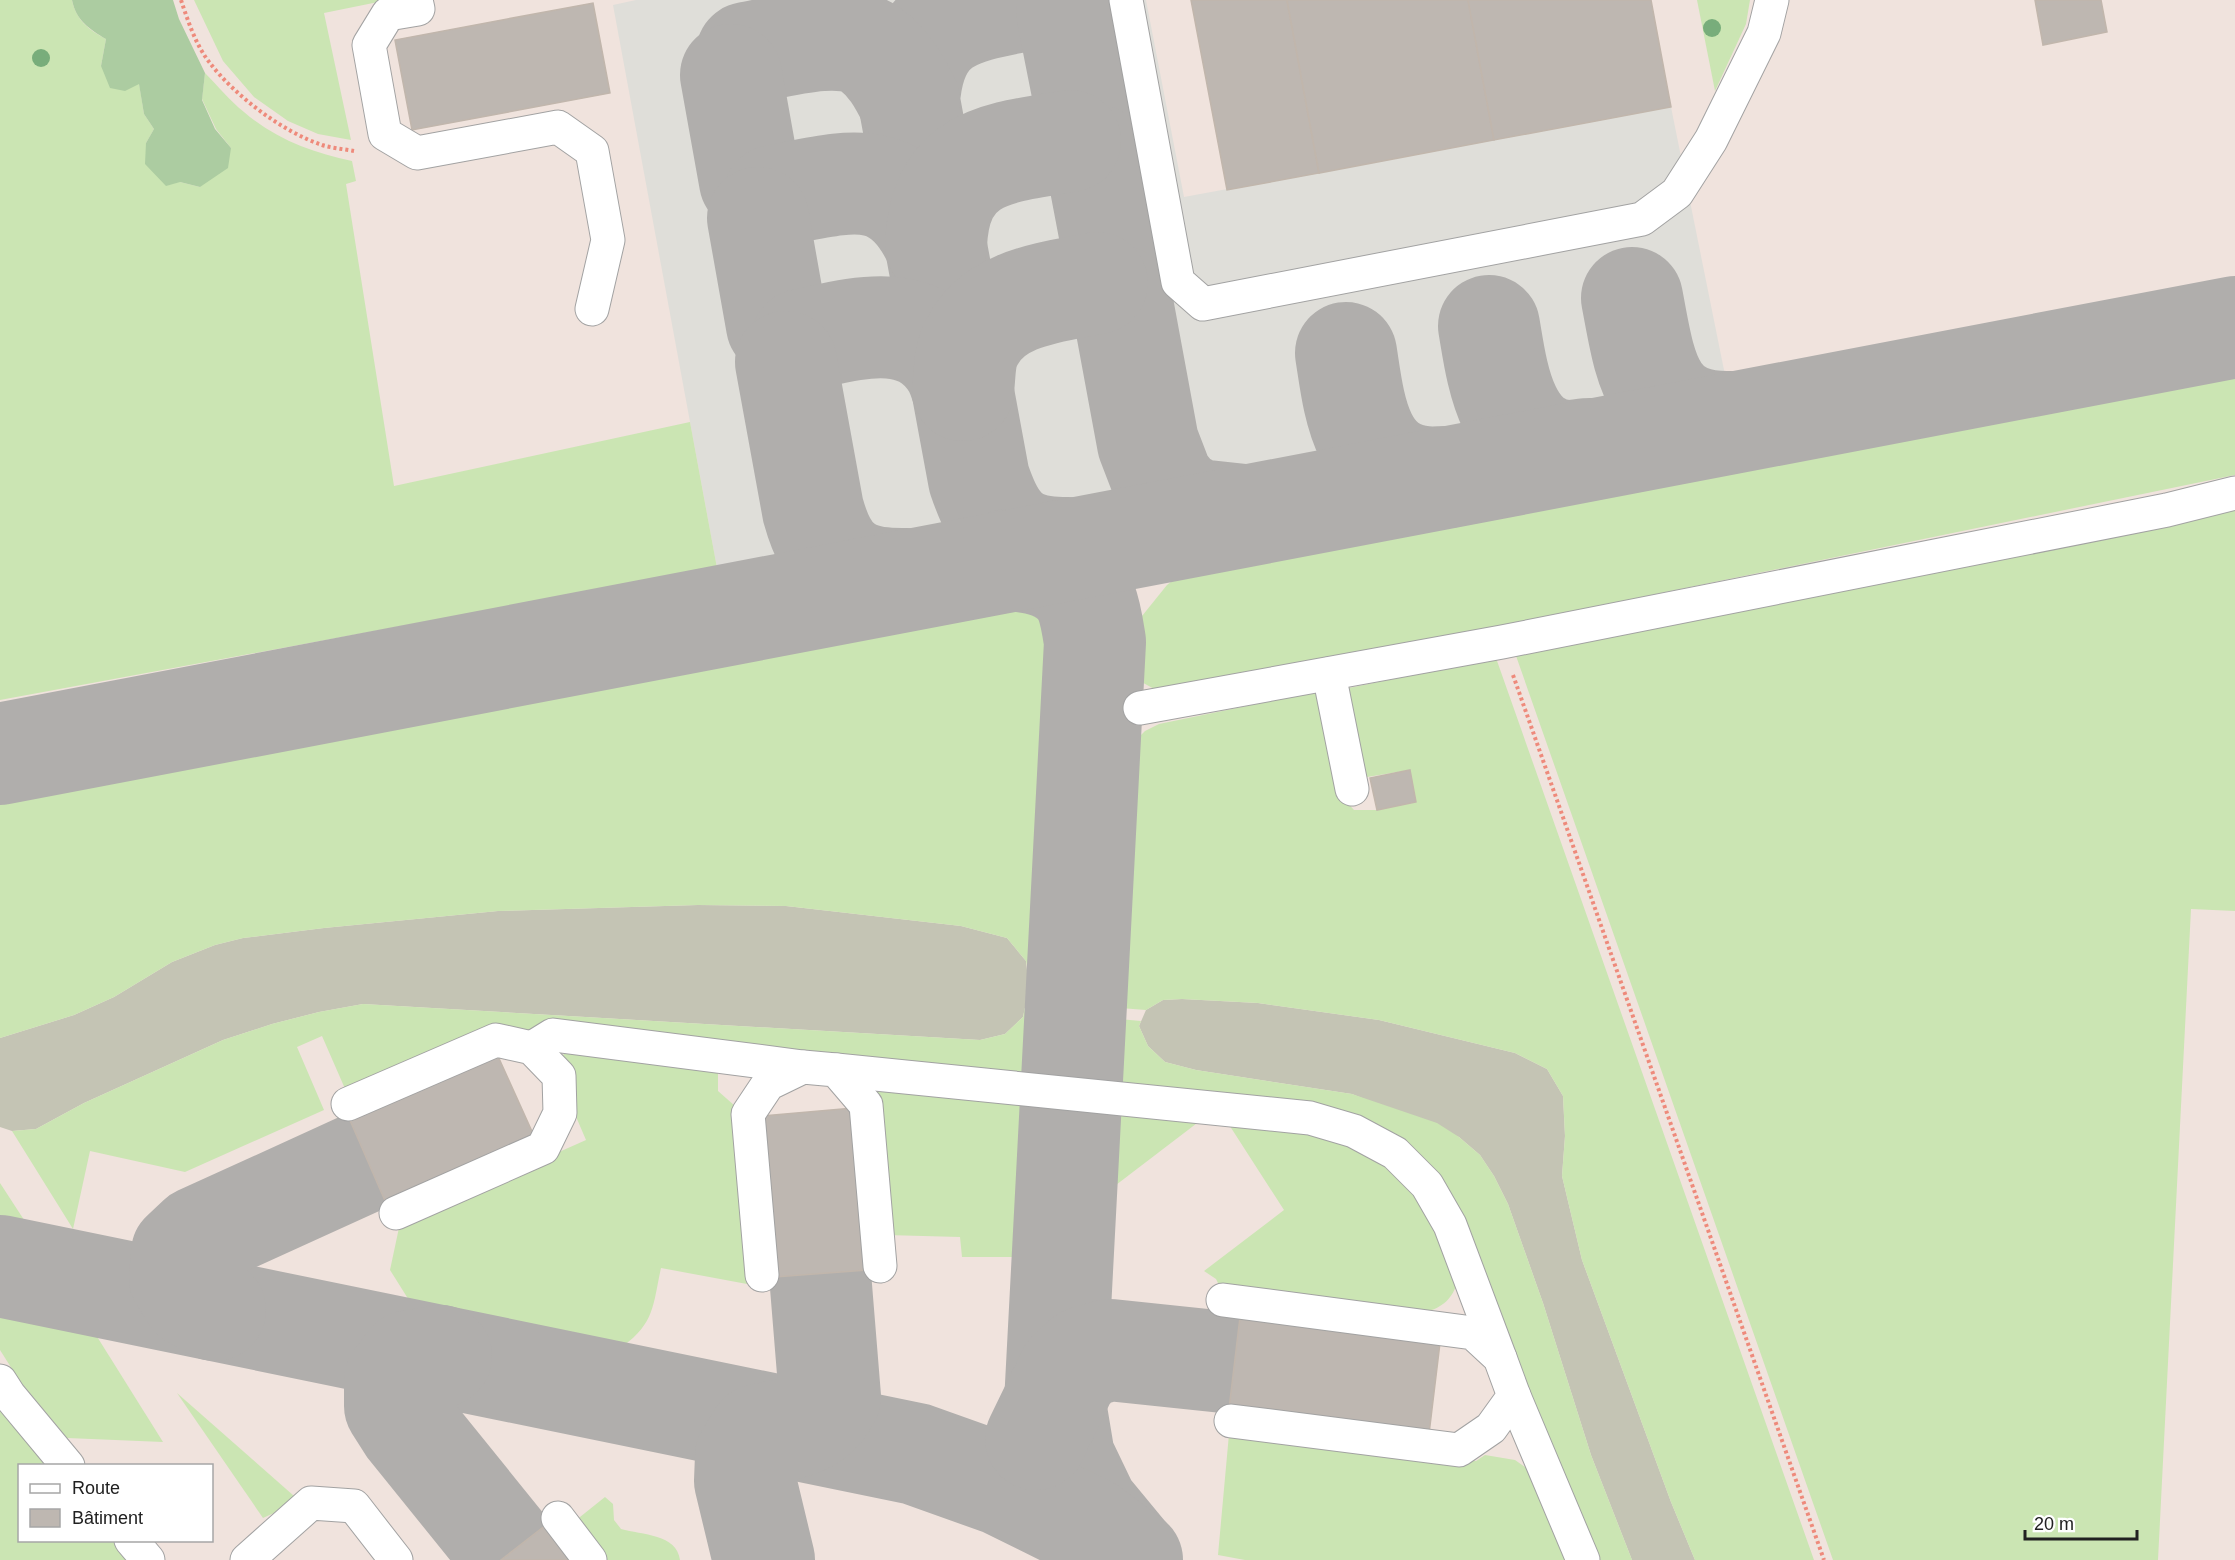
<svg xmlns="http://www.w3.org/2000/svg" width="2235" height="1560" font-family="Helvetica,sans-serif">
	<rect width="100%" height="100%" fill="#f0eee8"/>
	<path fill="#f0e3dd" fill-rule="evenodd" d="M0 0H2235V1560H0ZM20 1466H212V1540H20Z"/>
	<path fill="#dfded9" d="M636 0H1146L1184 197 1671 107 1725 375 717 568 613 5Z"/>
	<g fill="#c4c4b4">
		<path d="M698 905 786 906 961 926 1007 938 1026 961 1029 988 1023 1017 1005 1034 980 1040 363 1004 319 1012 272 1024 223 1040 84 1103 36 1129 12 1131 0 1127V1038L74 1015 114 997 172 962 215 945 243 938 324 928 498 911Z"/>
		<path d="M1182 999 1258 1003 1379 1020 1515 1053 1547 1069 1563 1096 1565 1136 1562 1176 1582 1260 1671 1502 1695 1560H1632L1591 1455 1543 1303 1508 1204 1494 1176 1480 1155 1459 1137 1352 1094 1196 1070 1165 1062 1148 1046 1139 1026 1146 1010 1163 1000Z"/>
	</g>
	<g fill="#cbe5b3">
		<path d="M0 0H72C76 20 89 30 106 39L101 66 139 83 144 114 154 129 146 143 180 182 200 187 231 148 216 129 202 99 205 73C218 86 230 101 244 112 275 139 313 153 352 161L356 181 346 184 394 486 690 422 717 568 0 700Z"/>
		<path d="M194 0H388L324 13 351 140 318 134 288 121 254 97 223 61Z"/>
		<path d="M1697 0H1750L1746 24 1715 91Z"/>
		<path d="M2235 375V475L1175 693 1156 690 1138 680 1142 616 1167 585 1186 570Z"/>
		<path d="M2235 505V911L2191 909 2158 1560H1833L1515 653Z"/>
		<path d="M1010 607C1033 612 1045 620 1055 641L1036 966H1027L1026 961 1007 938 961 926 786 906 698 905 498 911 324 928 243 938 215 945 172 962 114 997 74 1015 0 1038V800Z"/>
		<path d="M1496 658 1814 1560H1695L1671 1502 1582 1260 1562 1176 1565 1136 1563 1096 1547 1069 1515 1053 1379 1020 1258 1003 1182 999 1163 1000 1146 1010 1120 1008 1135 741 1145 731 1159 724 1320 691 1342 797 1354 810H1377L1415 802 1410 770 1361 778 1344 689Z"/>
		<path d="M1037 985 1032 1079 554 1023 528 1030 490 1029 346 1091 322 1036 297 1047 324 1110 185 1172 90 1151 73 1229 12 1131 36 1129 84 1103 223 1040 272 1024 319 1012 363 1004 980 1040 1005 1034 1023 1017 1029 988Z"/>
		<path d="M1119 1019 1141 1021 1139 1026 1148 1046 1165 1062 1196 1070 1352 1094 1437 1123 1459 1137 1480 1155 1494 1176 1508 1204 1543 1303 1591 1455 1632 1560H1596L1401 1143 1116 1083Z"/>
		<path d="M569 1049 718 1068V1091L735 1106 747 1284 661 1268C653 1304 655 1323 623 1346L412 1305 390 1270 400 1223 586 1140 577 1119 575 1071 562 1056Z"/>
		<path d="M878 1082 1030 1101 1021 1250 1014 1257H962L960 1237 886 1235 876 1099Z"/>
		<path d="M1114 1114 1205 1117 1112 1188Z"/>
		<path d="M1226 1120 1301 1129 1348 1142 1387 1163 1419 1193 1457 1283C1451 1302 1440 1308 1423 1313L1221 1289 1216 1279 1204 1271 1284 1210Z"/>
		<path d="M0 1183 28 1226 0 1220Z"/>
		<path d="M0 1311 91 1327 163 1442 67 1438 19 1380 0 1350Z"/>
		<path d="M177 1393 294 1496 274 1513 263 1518Z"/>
		<path d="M0 1405 50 1465 20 1466V1540L113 1541 129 1560H0Z"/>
		<path d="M1229 1434 1476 1461 1485 1455 1515 1460 1529 1470 1570 1560H1245L1218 1555Z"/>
		<path d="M605 1497 613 1504 614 1520 621 1529C642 1535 677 1534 680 1560H605L575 1521Z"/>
	</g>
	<path fill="#accca1" d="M72 0H173L179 19 205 73 202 100 215 129 231 148 228 168 200 187 180 182 166 186 145 164 146 143 154 129 144 114 139 84 125 91 110 88 101 66 106 39C89 29 76 20 72 0Z"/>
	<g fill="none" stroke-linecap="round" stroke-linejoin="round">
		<g stroke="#b0aeac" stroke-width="102">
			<path d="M1027 0C958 13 915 20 909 101L979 479C996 529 1013 548 1068 548"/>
			<path d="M1067 12 1088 118"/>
			<path d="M747 53C780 47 841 29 870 49 889 63 899 81 909 101"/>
			<path d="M731 75 750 181"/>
			<path d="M1095 155 1115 260"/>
			<path d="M774 196C848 182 898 163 936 245"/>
			<path d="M758 218 777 325"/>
			<path d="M936 245C940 155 998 153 1070 141"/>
			<path d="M1121 297 1148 443 1163 482 1177 499 1197 510 1243 515"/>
			<path d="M1632 298C1645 365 1649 425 1733 422"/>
			<path d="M1489 326C1497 373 1505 446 1567 451 1575 451 1583 449 1591 449"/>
			<path d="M802 340C854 329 916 309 952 364 957 372 960 382 963 390"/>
			<path d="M1346 353C1354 404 1359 470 1424 477 1432 478 1440 477 1448 477"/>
			<path d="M786 362 813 510C828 564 851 580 907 579"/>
			<path d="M963 390C965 375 964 357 971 344 992 297 1053 292 1097 283"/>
			<path d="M1007 560C1038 562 1072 568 1086 601 1091 614 1093 629 1095 642L1055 1404 1064 1458 1088 1508 1126 1554"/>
			<path d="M0 754 2235 327"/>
			<path d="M0 1266 916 1454 1003 1485 1088 1527 1132 1560"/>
			<path d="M215 1310 192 1297 180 1278 182 1253 199 1237 368 1160"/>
			<path d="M441 1356 410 1361 395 1380V1406L409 1428 510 1553"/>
			<path d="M1036 1439 1068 1373 1085 1357 1110 1350 1234 1363"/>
			<path d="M764 1560 745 1481 746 1456 759 1435C790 1428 814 1428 830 1397L820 1274"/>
		</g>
	</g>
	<g fill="#beb7b1" stroke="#c1b6ac" stroke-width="1.5">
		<path d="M1191 0H1287L1319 173 1227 190Z"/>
		<path d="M1287 0H1468L1494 140 1319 173Z"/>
		<path d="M1468 0H1651L1671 107 1494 140Z"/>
		<path d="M2035 0H2101L2107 32 2043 45Z"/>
		<path d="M593 3 610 93 412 130 395 40Z"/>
		<path d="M1410 770 1416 802 1377 810 1370 778Z"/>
		<path d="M497 1054 535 1138 386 1203 349 1118Z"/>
		<path d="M853 1108 867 1270 775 1277 761 1116Z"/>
		<path d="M1240 1317 1440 1343 1429 1434 1229 1409Z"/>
		<path d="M546 1525 573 1560H501Z"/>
	</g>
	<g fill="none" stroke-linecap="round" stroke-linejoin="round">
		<g stroke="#a2a2a2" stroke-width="35">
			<g id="minor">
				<path d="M416 0 418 9 388 14 369 45 385 134 417 153 558 127 592 151 608 240 592 309"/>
				<path d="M1126 0 1178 282 1203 304 1642 219 1677 193 1711 140 1764 33 1772 0"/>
				<path d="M1329 674 1352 789"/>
				<path d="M1140 708 1502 642 2167 510 2235 493"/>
				<path d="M532 1048 553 1035 803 1067"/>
				<path d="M836 1070 1310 1118 1354 1131 1395 1153 1427 1185 1450 1225 1500 1358"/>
				<path d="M348 1104 496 1040 532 1048 559 1076 560 1113 543 1148 396 1213"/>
				<path d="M762 1275 748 1114 768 1084 803 1067 836 1070 866 1105 880 1266"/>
				<path d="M1223 1300 1473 1333 1500 1358 1514 1396 1491 1428 1459 1450 1231 1421"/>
				<path d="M0 1381 9 1395 68 1466"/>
				<path d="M1514 1396 1583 1560"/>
				<path d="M558 1518 590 1560"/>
				<path d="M131 1540 148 1560"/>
				<path d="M247 1560 311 1503 354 1506 396 1560"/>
			</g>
		</g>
		<g stroke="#ee8a7b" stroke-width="4" stroke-dasharray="3 3" stroke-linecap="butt">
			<path d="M181 0C188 21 196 46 210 63 235 96 283 132 322 145 332 148 343 149 354 151"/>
			<path d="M1513 675 1824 1560"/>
		</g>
		<use href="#minor" stroke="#fff" stroke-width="33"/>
	</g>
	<g fill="#78ad7b">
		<circle cx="1712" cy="28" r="9"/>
		<circle cx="41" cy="58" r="9"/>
	</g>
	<rect x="18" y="1464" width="195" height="78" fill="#ffffff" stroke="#a6a6a6" stroke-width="1.5"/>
	<rect x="30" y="1484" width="30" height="9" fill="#ffffff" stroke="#a6a6a6" stroke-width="1.5"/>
	<text x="72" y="1494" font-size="18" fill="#212121">Route</text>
	<rect x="30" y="1509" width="30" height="18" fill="#beb7b1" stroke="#a6a6a6" stroke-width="1.5"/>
	<text x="72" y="1524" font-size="18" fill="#212121">Bâtiment</text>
	<path d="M2025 1530v9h112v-9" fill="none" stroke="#212121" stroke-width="3"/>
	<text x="2034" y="1530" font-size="18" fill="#212121" stroke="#ffffff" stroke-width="4.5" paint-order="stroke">20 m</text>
</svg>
